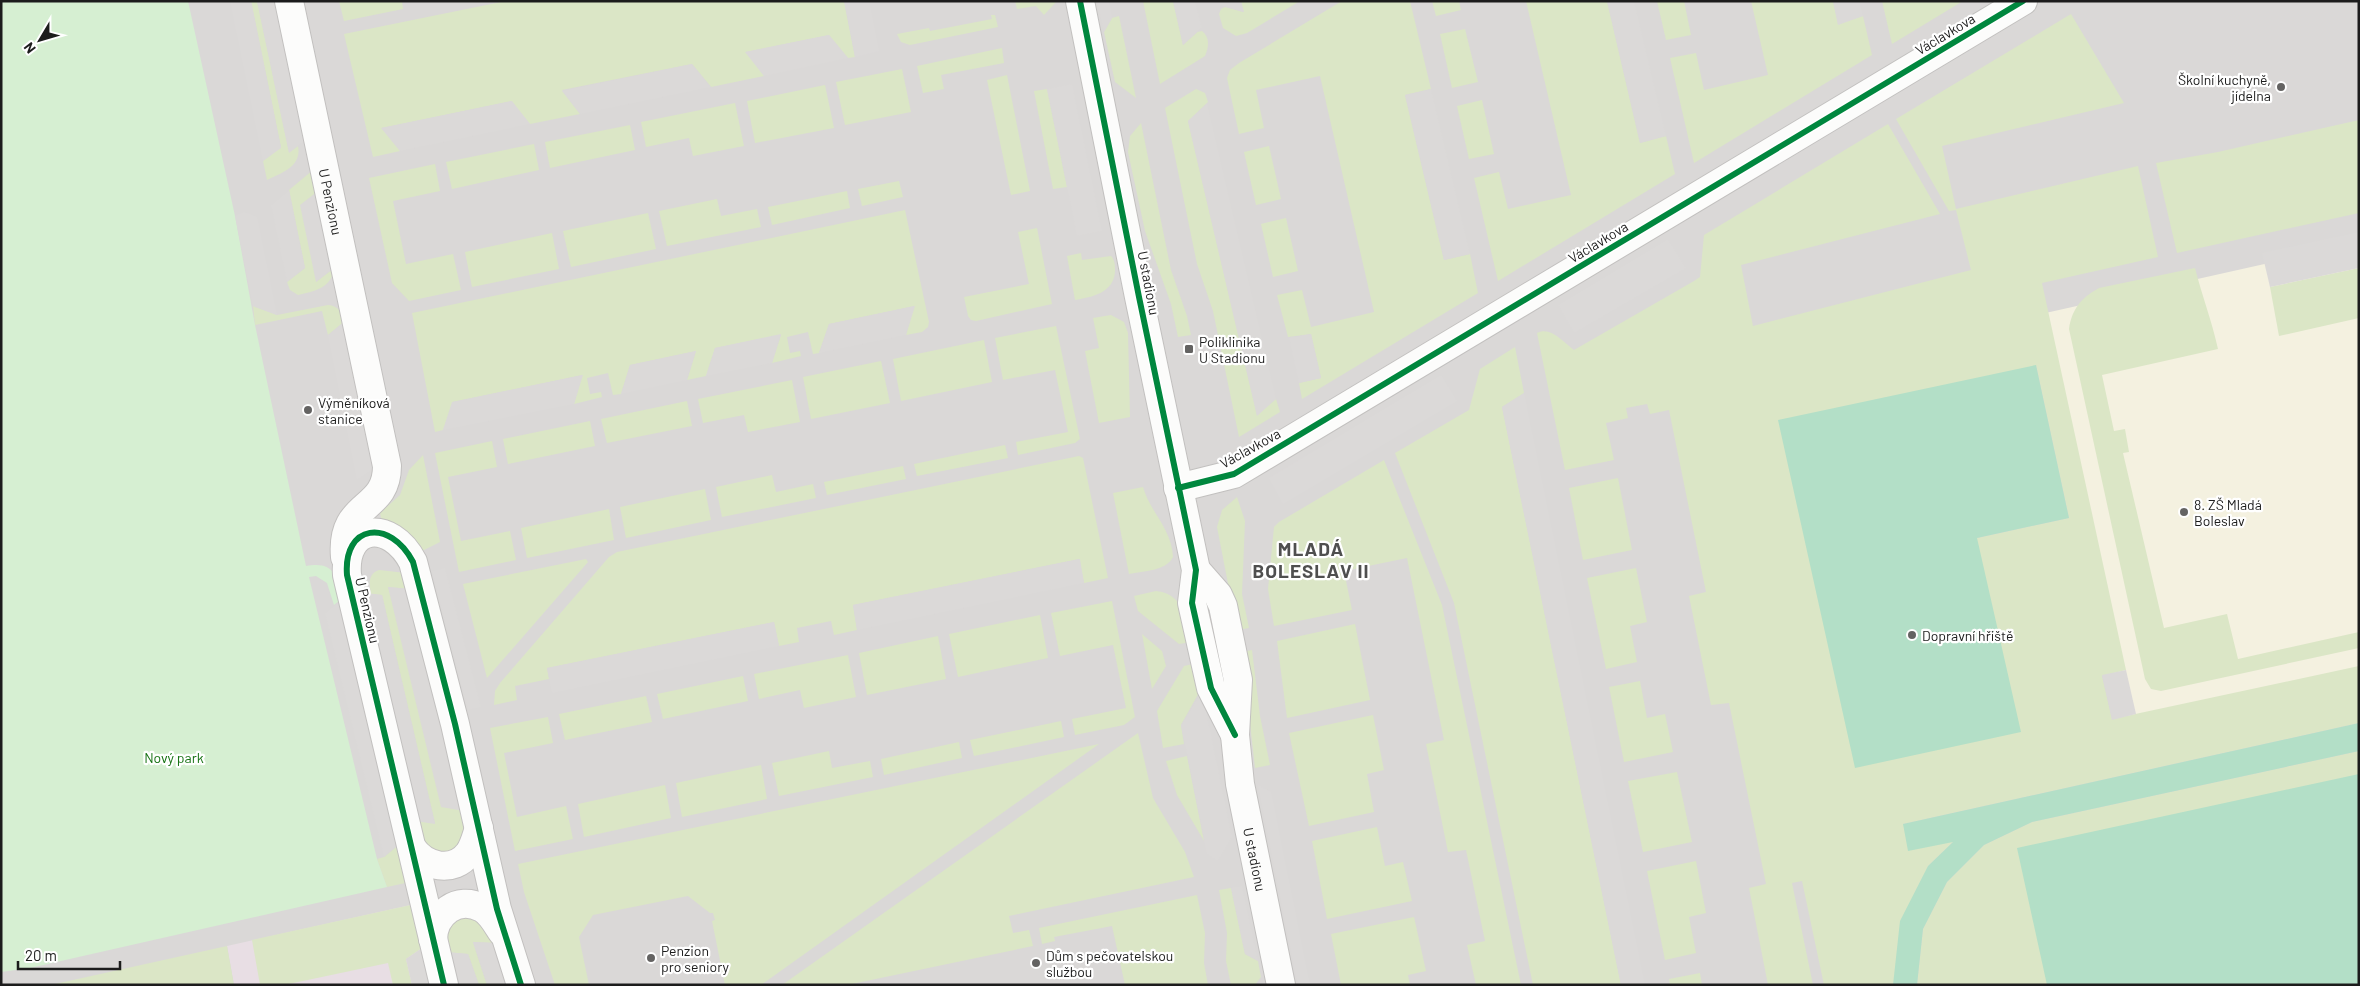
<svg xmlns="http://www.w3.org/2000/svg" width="2360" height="986" font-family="Barlow,sans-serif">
	<rect width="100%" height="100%" fill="#ebe8e5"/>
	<rect fill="#dad8d7" x="1" y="1" width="2358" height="984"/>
	<path fill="#e8dee4" d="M415 904 433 985H234L227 946Z"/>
	<path fill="#f4f1e0" d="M2359 243V680L2123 733 2041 314Z"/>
	<g fill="#dbe6c6" fill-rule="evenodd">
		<path d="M251 1H257L289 152 298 146C302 166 282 173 267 180L263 161 281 147Z"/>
		<path d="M339 1H402L403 9 344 21Z"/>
		<path d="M506 1H844L855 57 848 58 829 35 746 52 764 76 711 87 692 64 562 90 580 114 530 124 511 101 382 128 400 151 373 157 344 34Z"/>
		<path d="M1015 1H1057L1044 15 1036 6 1017 9Z"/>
		<path d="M1143 1H1173L1183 45 1197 32 1202 31C1210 37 1209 47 1205 56L1160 84Z"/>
		<path d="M1241 1H1300L1247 33 1236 36 1223 28 1219 14 1221 9 1225 7 1243 12Z"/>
		<path d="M1342 1H1410L1431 89 1405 95 1444 260 1470 254 1478 293 1302 399 1299 383 1321 378 1311 334 1288 337 1277 295 1302 290 1311 327 1374 312 1320 76 1256 90 1264 128 1239 134 1227 78 1230 70 1239 63Z"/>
		<path d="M1432 1H1459L1461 10 1436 16Z"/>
		<path d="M1526 1H1607L1640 143 1666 136 1675 174 1498 281 1474 178 1499 172 1508 209 1571 195Z"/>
		<path d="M1657 1H1684L1691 35 1666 40Z"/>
		<path d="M1751 1H1833L1838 24 1863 16 1872 55 1694 163 1670 58 1696 53 1704 90 1768 75Z"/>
		<path d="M1882 1H1963L1892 44Z"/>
		<path d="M2071 14 2124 103 1942 146 1956 209 2138 166 2158 257 2042 283 2126 670 2102 676 2112 719 2359 666V723L1903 824 1954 841 1928 866 1893 985H1824L1802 881 1792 883 1813 985H1768L1749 888 1766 884 1729 703 1711 705 1689 596 1706 592 1669 410 1650 414 1647 404 1626 408 1628 418 1606 423 1614 460 1565 470 1537 333C1551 326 1563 342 1574 350L1694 281 1700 277 1704 235 1888 124 1940 214 1741 265 1753 326 1971 270 1956 210 1949 211 1896 119ZM2036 365 2069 518 1977 538Z"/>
		<path d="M991 15H995L998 27 910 45 901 42 897 34 929 28 930 31 992 19Z"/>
		<path d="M1119 16 1136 98 1115 82 1104 32 1112 18Z"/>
		<path d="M1465 29 1478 82 1452 88 1440 34Z"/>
		<path d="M1002 48 1004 63 941 75 944 89 923 93 917 66Z"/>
		<path d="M902 69 911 112 845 125 836 82Z"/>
		<path d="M1007 75 1030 191 1011 195 987 80Z"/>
		<path d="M825 85 834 128 755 143 747 101Z"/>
		<path d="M1047 89 1067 187 1053 189 1034 91Z"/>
		<path d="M1196 89 1205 93 1208 102 1188 121 1257 415 1276 399 1280 412 1239 437 1213 311 1197 264 1165 108Z"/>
		<path d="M1482 100 1494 154 1469 159 1457 106Z"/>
		<path d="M735 103 744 146 693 156 689 138 646 147 641 122Z"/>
		<path d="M2359 120V213L2177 253 2156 163 2218 152Z"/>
		<path d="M1141 123 1171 270 1187 316 1191 335 1178 337 1171 304 1145 231 1128 152 1130 136Z"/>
		<path d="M630 125 635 150 550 168 545 142Z"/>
		<path d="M534 144 539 170 452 189 446 162Z"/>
		<path d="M1269 146 1281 199 1256 205 1244 152Z"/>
		<path d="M435 164 440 191 393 201 406 264 453 254 461 290 409 301 392 283 369 178Z"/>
		<path d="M313 170 318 191 316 282 334 268C332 288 315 291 298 295L290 290 287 282 305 268 289 190Z"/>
		<path d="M899 181 903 197 862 206 858 189Z"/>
		<path d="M847 191 850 208 772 225 768 207Z"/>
		<path d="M717 199 721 216 757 209 761 227 667 246 659 211Z"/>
		<path d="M905 210 929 322 928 327 922 332 906 335 914 306 829 324 819 353 813 354 808 332 787 337 790 353 800 351 801 356 772 363 781 335 715 348 706 376 687 380 696 351 630 365 621 394 613 395 608 373 587 378 590 394 601 392 602 397 574 404 582 375 453 402 443 430 435 432 412 313Z"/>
		<path d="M648 213 656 249 571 267 563 231Z"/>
		<path d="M1286 218 1298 271 1273 277 1261 224Z"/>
		<path d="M1037 228 1052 304 976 321 971 320 968 316 964 297 1029 284 1018 232Z"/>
		<path d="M552 233 559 269 472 287 465 252Z"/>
		<path d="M1081 253 1082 260 1111 256C1115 260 1115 265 1115 271 1114 293 1092 297 1075 300L1067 256Z"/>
		<path d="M2195 268C2202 296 2212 321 2218 349L2102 375 2114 431 2125 429 2129 452 2123 453 2164 628 2227 614 2238 659 2359 632V648L2161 691 2151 689 2145 679 2069 329C2072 309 2081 298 2099 288Z"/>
		<path d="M2359 268V318L2279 336 2270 287Z"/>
		<path d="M328 305C339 306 341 312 345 321L328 335 322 311 255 325 253 306 277 315Z"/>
		<path d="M1111 315 1124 322 1128 333 1130 417 1099 423 1085 351 1099 348 1093 318Z"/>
		<path d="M1056 326 1080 439 1075 443 1018 455 1016 442 1068 432 1055 370 1003 380 995 338Z"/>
		<path d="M984 340 992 382 901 401 893 359Z"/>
		<path d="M1515 347 1524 393 1502 407 1621 985H1533L1454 603 1395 453 1469 410 1480 369Z"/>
		<path d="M881 361 890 403 811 419 803 377Z"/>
		<path d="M792 380 800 422 748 432 744 415 703 423 698 399Z"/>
		<path d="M687 401 692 426 607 443 601 419Z"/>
		<path d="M590 421 595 446 508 464 503 439Z"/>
		<path d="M492 441 497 467 448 477 461 541 510 531 516 560 459 572 435 453Z"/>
		<path d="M1005 445 1008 458 917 476 914 464Z"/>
		<path d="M423 455 440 542 422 551 413 539 381 518 380 513 400 495 409 470Z"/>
		<path d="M1079 456 1083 458 1108 578 1084 583 1079 559 853 605 857 630 834 635 831 621 797 628 799 642 779 646 774 622 547 668 549 679 515 686 517 700 494 705 495 691 500 683 609 557 617 552Z"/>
		<path d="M1384 460 1442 605 1521 985H1476L1467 945 1485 941 1466 850 1448 852 1426 744 1444 740 1407 558 1344 571 1352 610 1274 626 1268 589 1274 527 1279 522Z"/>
		<path d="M903 466 906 479 827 495 824 482Z"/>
		<path d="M772 475 776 492 813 484 816 498 722 517 716 487Z"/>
		<path d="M1618 478 1632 550 1583 560 1569 488Z"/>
		<path d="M1143 487C1150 512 1172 529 1173 557 1166 571 1144 571 1129 574L1113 493Z"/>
		<path d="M705 489 711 520 626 538 620 507Z"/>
		<path d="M1237 497 1245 521 1242 594 1249 628 1237 630 1217 527 1222 510Z"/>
		<path d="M609 509 614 540 527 558 521 528Z"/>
		<path d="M586 559 588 562 487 678 463 584Z"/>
		<path d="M1636 568 1647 622 1630 626 1637 662 1606 669 1587 578Z"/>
		<path d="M379 570 406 573 410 589 388 587 467 825C460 851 452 856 427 848L415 821 435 823 382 595 371 594C369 583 368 574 379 570Z"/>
		<path d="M1156 591C1184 594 1186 619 1192 642L1179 644 1138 611 1134 596Z"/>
		<path d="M1112 601 1135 717 1124 725 1075 735 1072 719 1126 708 1113 645 1060 656 1051 613Z"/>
		<path d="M1040 615 1048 658 958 677 949 634Z"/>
		<path d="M1355 624 1370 700 1287 718 1277 641Z"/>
		<path d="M1142 634 1162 651 1166 666 1152 689Z"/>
		<path d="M938 636 946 679 867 695 859 653Z"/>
		<path d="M1252 650 1260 716 1270 765 1255 768 1242 652Z"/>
		<path d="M848 655 856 697 804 708 800 690 759 699 754 674Z"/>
		<path d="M1197 663 1201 689 1181 725 1184 744 1163 748 1157 711 1184 666Z"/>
		<path d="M743 676 748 701 663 719 657 694Z"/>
		<path d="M1640 681 1647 718 1665 714 1673 752 1624 762 1609 687Z"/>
		<path d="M646 696 652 722 565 740 559 714Z"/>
		<path d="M1373 715 1384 770 1367 774 1374 812 1309 826 1289 733Z"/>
		<path d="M548 717 553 743 504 753 517 817 566 806 573 839 515 851 490 728Z"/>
		<path d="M1061 721 1064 737 974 756 970 740Z"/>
		<path d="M1138 733 1153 798 1185 852 1194 877 1009 916 1013 933 1029 930 1033 946 847 985H782Z"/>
		<path d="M959 742 962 758 884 775 881 759Z"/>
		<path d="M1099 744 761 985H725L712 921 715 920 713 913H710L688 896 593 915 579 937 589 985H555L524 892 518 864Z"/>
		<path d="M829 751 832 768 870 761 873 777 779 796 772 763Z"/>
		<path d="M2359 751V985H1917L1923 929 1947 882 1984 845 2032 822Z"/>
		<path d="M1187 756 1204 841 1177 795 1166 761Z"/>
		<path d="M761 765 767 799 682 817 676 783Z"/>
		<path d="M1677 772 1692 842 1643 852 1628 781Z"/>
		<path d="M665 785 671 818 584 837 578 804Z"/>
		<path d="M1377 827 1385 866 1403 862 1412 901 1327 919 1312 841Z"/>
		<path d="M402 842 410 882 387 887 377 859 384 857Z"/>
		<path d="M1696 861 1706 913 1689 917 1696 953 1665 960 1647 871Z"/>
		<path d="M1231 888 1245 954 1258 961 1261 977 1255 985H1231L1226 961 1227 933 1219 890Z"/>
		<path d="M1197 895 1205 933 1204 963 1208 985H1125L1112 926 1054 937 1055 941 1042 944 1039 928Z"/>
		<path d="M415 904 425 946 406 959 412 985H393L388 963 284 985H260L252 940Z"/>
		<path d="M471 917 479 920 496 943 473 942 487 985H479L468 954 446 952 444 933 455 920Z"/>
		<path d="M1414 917 1426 971 1408 975 1410 985H1341L1331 934Z"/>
		<path d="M227 946 234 985H54L55 984Z"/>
		<path d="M1700 973 1702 985H1670L1669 979Z"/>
	</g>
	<path fill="#d6efd2" d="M1 1H188L235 216 255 325 306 566C333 561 336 574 343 598L334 605 327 583 316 576 309 577 377 859 387 887 30 968 1 972Z"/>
	<g fill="#b3dfc7">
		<path d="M2036 365 2069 518 1977 538 2021 732 1855 768 1778 420Z"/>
		<path d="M2359 723V751L2032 822 1984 845 1947 882 1923 929 1917 985H1893L1900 921 1928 866 1953 842 1908 851 1903 824Z"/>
		<path d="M2359 774V985H2047L2017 848Z"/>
	</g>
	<g fill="#dbd9d8">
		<path d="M230 1H251L281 148 263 161Z"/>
		<path d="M257 1H278L307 139 289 153Z"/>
		<path d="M844 1H869L879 51 855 57Z"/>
		<path d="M1097 1H1109L1112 18 1104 32Z"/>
		<path d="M1173 1H1195L1202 28 1183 45Z"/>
		<path d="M1219 1H1241L1244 12 1220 5Z"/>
		<path d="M1607 1H1634L1666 136 1640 143Z"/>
		<path d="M1833 1H1859L1863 16 1838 25Z"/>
		<path d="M829 35 848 58 764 76 745 52Z"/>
		<path d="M692 64 711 87 580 114 562 91Z"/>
		<path d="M1072 84 1102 231 1077 236 1047 89Z"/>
		<path d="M1431 89 1470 254 1444 260 1405 95Z"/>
		<path d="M512 101 530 124 400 151 381 128Z"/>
		<path d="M1207 104 1276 399 1257 416 1188 121Z"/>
		<path d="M289 190 305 268 287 282 271 205Z"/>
		<path d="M318 191 334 268 316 282 300 205Z"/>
		<path d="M244 212 257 217 277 315 253 306 235 216Z"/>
		<path d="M2359 232V268L2270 287 2262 253Z"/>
		<path d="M1668 239 1686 268 1574 333 1558 305Z"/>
		<path d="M915 306 906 335 819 353 829 324Z"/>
		<path d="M345 321 376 467 357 480 328 335Z"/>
		<path d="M781 334 772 363 706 376 715 348Z"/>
		<path d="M1311 334 1321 378 1299 383 1289 338Z"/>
		<path d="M696 351 687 380 621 394 630 365Z"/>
		<path d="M583 375 574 404 443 430 452 402Z"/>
		<path d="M1441 375 1457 401 1283 504 1269 478Z"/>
		<path d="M1524 393 1645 985H1621L1502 407Z"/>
		<path d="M1080 559 1084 583 857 630 853 605Z"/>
		<path d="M445 568 481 707 468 710 432 571Z"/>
		<path d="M388 587 410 589 464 811 441 807Z"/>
		<path d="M359 592 382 595 435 824 415 821Z"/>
		<path d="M343 598 402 842 384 857 325 613Z"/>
		<path d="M774 622 779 646 552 693 547 668Z"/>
		<path d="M2126 670 2136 714 2112 720 2102 675Z"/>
		<path d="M1203 696 1232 837 1218 861 1207 854 1181 725 1198 697Z"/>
		<path d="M1258 785 1271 792 1310 985H1298Z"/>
		<path d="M1242 886 1258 961 1245 954 1231 888Z"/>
		<path d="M473 942 496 943 510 985H487Z"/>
		<path d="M425 946 433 985H412L406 959Z"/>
		<path d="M446 952 468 954 479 985H457Z"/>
	</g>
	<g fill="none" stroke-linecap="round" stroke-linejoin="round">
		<g stroke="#c2c0bf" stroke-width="30">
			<g id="minor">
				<path id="s1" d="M289 1 387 466C387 513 340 500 345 557"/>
				<path d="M1080 1 1139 297 1196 570 1192 603 1211 688 1235 735"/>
				<path d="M1178 488 1234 474 2023 1"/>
				<path id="s2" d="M1196 570 1218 595 1223 606 1238 680 1235 735 1240 784 1281 985"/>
				<path d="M412 848C425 867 453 874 469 853 474 846 476 837 479 828"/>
				<path d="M433 939C434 914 457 895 482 908 491 913 496 923 502 932"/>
				<path d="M444 985 347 575C343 524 390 518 413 562L455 724 497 909 521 985"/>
			</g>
		</g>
		<use href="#minor" stroke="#fcfcfb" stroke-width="28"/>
		<g stroke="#fff" stroke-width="9">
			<g id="cycleway">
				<path d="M1080 1 1139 297 1196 570 1192 603 1211 688 1235 735"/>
				<path d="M1178 488 1234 474 2023 1"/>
				<path d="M444 985 347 575C343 524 390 518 413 562L455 724 497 909 521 985"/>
			</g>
		</g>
		<use href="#cycleway" stroke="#00873e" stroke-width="6"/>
	</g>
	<g fill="#646362" stroke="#fff" stroke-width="2">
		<circle cx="2281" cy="87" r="5"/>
		<rect x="1184" y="344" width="10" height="10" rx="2.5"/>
		<circle cx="308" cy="410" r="5"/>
		<circle cx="2184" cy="512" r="5"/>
		<circle cx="1912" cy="635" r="5"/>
		<circle cx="651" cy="958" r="5"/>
		<circle cx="1036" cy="963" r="5"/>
	</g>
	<g text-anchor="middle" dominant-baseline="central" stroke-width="4.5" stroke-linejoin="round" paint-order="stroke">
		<g font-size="14" fill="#1c1c1c" stroke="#fff">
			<text transform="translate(1945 34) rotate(-31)">Václavkova</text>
			<text stroke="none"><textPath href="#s1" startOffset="205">U Penzionu</textPath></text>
			<text transform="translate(1598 242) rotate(-31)">Václavkova</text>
			<text transform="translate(1149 283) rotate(79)">U stadionu</text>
			<text transform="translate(1250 448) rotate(-29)">Václavkova</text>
			<text transform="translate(368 610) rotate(77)">U Penzionu</text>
			<text stroke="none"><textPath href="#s2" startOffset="302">U stadionu</textPath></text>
		</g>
		<g font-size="14" fill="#1c1c1c" stroke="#fff" text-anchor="start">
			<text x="2271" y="79" text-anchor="end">Školní kuchyně,<tspan x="2271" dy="16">jídelna</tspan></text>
			<text x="1199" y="341">Poliklinika<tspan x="1199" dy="16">U Stadionu</tspan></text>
			<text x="318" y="402">Výměníková<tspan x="318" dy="16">stanice</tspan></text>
			<text x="2194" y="504">8. ZŠ Mladá<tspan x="2194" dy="16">Boleslav</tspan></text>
			<text x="1922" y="635">Dopravní hřiště</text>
			<text x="661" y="950">Penzion<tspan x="661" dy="16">pro seniory</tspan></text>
			<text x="1046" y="955">Dům s pečovatelskou<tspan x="1046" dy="16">službou</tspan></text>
		</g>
		<g font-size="14" fill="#167213" stroke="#fff">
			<text x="174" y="757">Nový park</text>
		</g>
		<g font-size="19" font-weight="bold" letter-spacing="1" fill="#4f4f4f" stroke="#fff">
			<text x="1311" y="548">MLADÁ<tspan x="1311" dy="22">BOLESLAV II</tspan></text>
		</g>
	</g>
	<rect width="2360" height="986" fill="none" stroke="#1c1c1c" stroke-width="5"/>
	<g transform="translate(40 40) rotate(232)" stroke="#ffffff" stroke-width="4" paint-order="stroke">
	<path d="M0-4L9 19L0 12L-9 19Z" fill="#1c1c1c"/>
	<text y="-8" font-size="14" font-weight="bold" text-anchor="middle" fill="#1c1c1c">N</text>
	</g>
	<path d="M18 961v8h102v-8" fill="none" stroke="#1c1c1c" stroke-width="2.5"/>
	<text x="25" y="961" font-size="15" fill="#1c1c1c" stroke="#ffffff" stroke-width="4" paint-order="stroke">20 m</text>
</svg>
